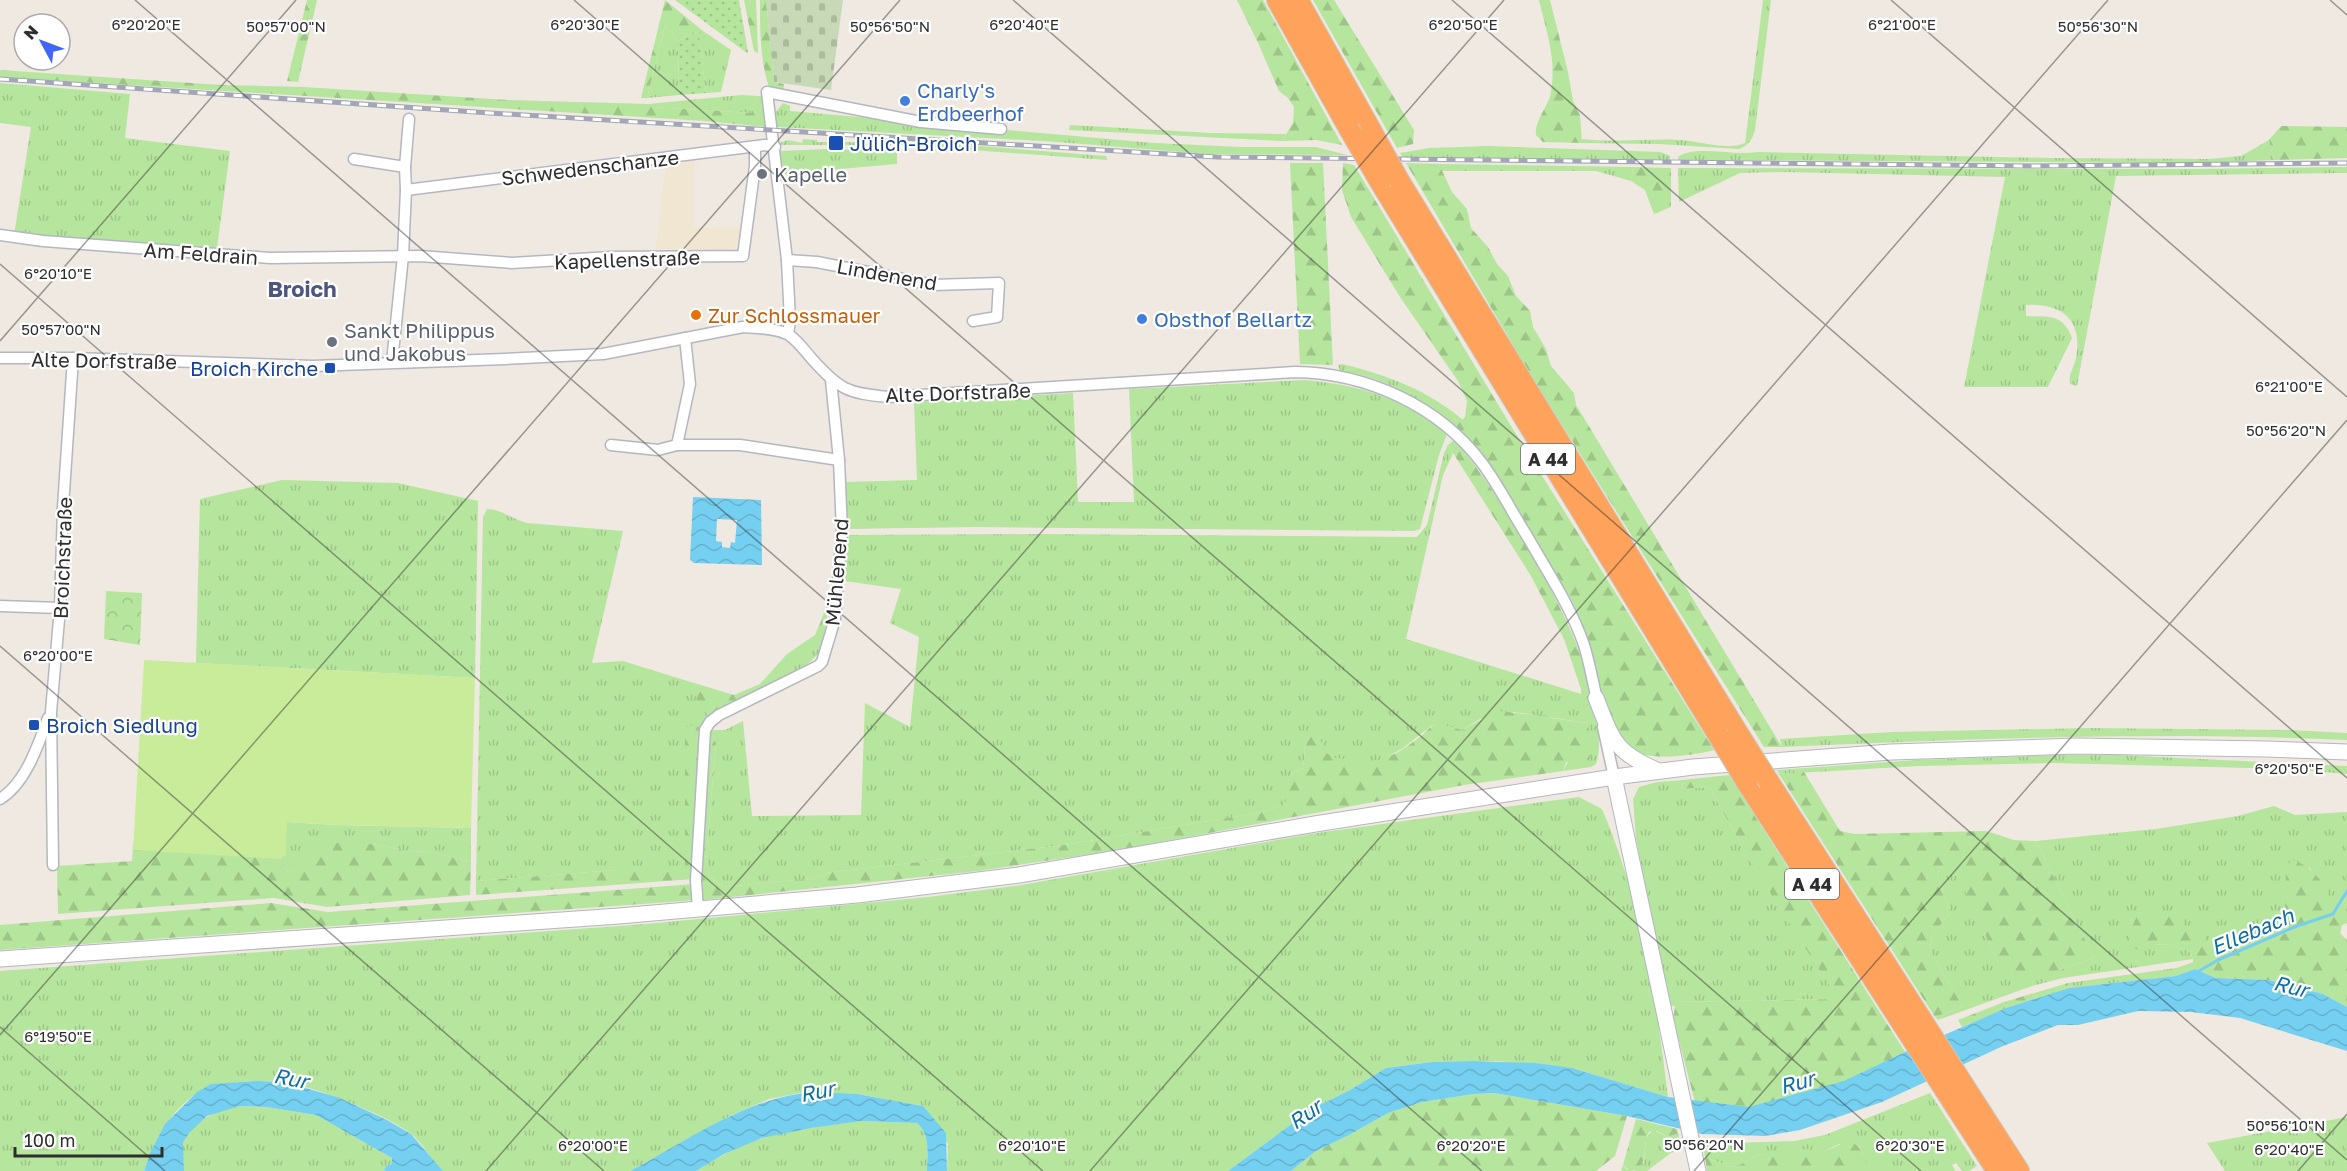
<svg xmlns="http://www.w3.org/2000/svg" width="2347" height="1171" font-family="'Golos Text',sans-serif">
	<defs>
		<pattern id="grass-tufts" width="24" height="20" patternUnits="userSpaceOnUse" patternTransform="scale(1.5)"><rect width="24" height="20" fill="#b6e59e"/><path d="M3 7l-1-3M5 7V3M7 7l1-3M15 17l-1-3M17 17v-4M19 17l1-3" fill="none" stroke="#9dc588"/></pattern>
		<pattern id="forest-firs" width="22" height="20" patternUnits="userSpaceOnUse" patternTransform="scale(1.5)"><rect width="22" height="20" fill="#b6e59e"/><path d="M5 1l3.5 6h-7zM16 11l3.5 6h-7z" fill="#9dc588"/></pattern>
		<pattern id="cemetery-stones" width="16" height="16" patternUnits="userSpaceOnUse" patternTransform="scale(1.5)"><rect width="16" height="16" fill="#c8d9b8"/><path d="M2 7V4a2 2 0 0 1 4 0v3zM10 15v-3a2 2 0 0 1 4 0v3z" fill="#acbb9e"/></pattern>
		<pattern id="park-crowns" width="20" height="18" patternUnits="userSpaceOnUse" patternTransform="scale(1.5)"><rect width="20" height="18" fill="#b6e59e"/><path d="M2 6a3 3 0 1 1 6 0M12 15a3 3 0 1 1 6 0" fill="none" stroke="#9dc588"/></pattern>
		<pattern id="garden-dots" width="8" height="8" patternUnits="userSpaceOnUse" patternTransform="scale(1.5)"><rect width="8" height="8" fill="#b6e59e"/><path d="M2 2h.1M6 6h.1" fill="none" stroke="#9dc588" stroke-width="1.8" stroke-linecap="round"/></pattern>
		<pattern id="water-waves" width="16" height="10" patternUnits="userSpaceOnUse" patternTransform="scale(1.5)"><rect width="16" height="10" fill="#75cff0"/><path d="M0 5q4-4 8 0t8 0" fill="none" stroke="#66b2ce"/></pattern>
	</defs>
	<rect width="100%" height="100%" fill="#efe9e1"/>
	<path fill="#f0e6d1" d="M694 159V227L742 228 741 240 738 246 732 250 656 249 666 162Z"/>
	<g fill="url(#grass-tufts)">
		<path d="M1763 0H1771L1755 130C1752 140 1749 145 1739 149L1659 144 1582 143V139C1614 143 1647 138 1680 140 1700 141 1725 151 1745 143Z"/>
		<path d="M665 25 678 41 679 95 647 98Z"/>
		<path d="M703 31 731 50 721 92 706 93 699 34Z"/>
		<path d="M0 83 130 94 125 138 230 151 217 248 198 249 14 235 31 127 0 123Z"/>
		<path d="M741 95 757 96 751 113 651 107 648 104Z"/>
		<path d="M783 103 790 106V111L1154 143 1241 147H1316L1347 155 1208 154 1044 141 777 127 775 113Z"/>
		<path d="M1070 125 1211 133 1286 134 1282 141 1069 130Z"/>
		<path d="M803 139 817 140V142H828V141L886 144V140H890L891 142 967 145 1106 156 1107 160 905 145H782L779 143 788 140 802 143Z"/>
		<path d="M2269 140 2274 160 2198 163 1678 160 1679 156C1698 145 1734 156 1757 152L2051 158 2208 159 2241 156Z"/>
		<path d="M1489 146 1661 152 1670 156V160L1403 158 1400 153 1429 148Z"/>
		<path d="M828 149 897 151V164L784 174 779 151Z"/>
		<path d="M1439 164 1633 167 1631 181 1596 171H1441Z"/>
		<path d="M2347 167V173L2116 176 2077 386 2070 384C2068 376 2074 367 2076 358 2083 320 2062 303 2026 305V316C2048 317 2063 313 2072 338L2048 387H1964L2005 177 1785 172 1740 173 1679 202 1678 168 2200 169Z"/>
		<path d="M1342 364C1387 375 1428 390 1463 420L1456 426C1422 400 1384 376 1340 371L1338 365Z"/>
		<path d="M1305 380C1365 386 1399 397 1447 434L1439 455 1420 529 1414 531 974 527 847 529 846 482 917 480 914 402 1073 393 1078 502H1134L1129 389Z"/>
		<path d="M1448 445 1453 453 1443 475 1406 639 1581 694V689H1587L1588 687C1594 710 1604 740 1596 764L1591 767 1563 771 1588 723 1514 712 1480 719 1462 730 1442 725 1431 726 1403 748 1382 760 1369 763 1331 758 1306 740 1303 768C1287 775 1286 782 1288 799L1283 805 1263 812 1064 845 825 873 815 878 723 887 710 875 706 860 716 742 707 736 708 730H725L743 721 752 816 861 815 865 703 910 727 919 637 890 623 901 589 844 581 848 535 1042 534 1417 537 1427 525 1444 453Z"/>
		<path d="M282 480 398 483 478 501 475 678 196 663 200 499Z"/>
		<path d="M487 509C500 509 514 520 527 523L623 531 592 663 623 661 694 683 698 701 710 718 701 728 685 727V870H616L476 881 483 517Z"/>
		<path d="M835 566 822 649C805 673 764 689 738 703L734 695 760 684 787 654 815 635 826 608Z"/>
		<path d="M2089 728 2290 730 2347 733V740C2159 731 1971 739 1782 747L1780 739 1892 732Z"/>
		<path d="M2063 755H2119L2347 766V774L2288 769 2053 763 1919 766 1779 774 1777 770 1916 760Z"/>
		<path d="M1682 780 1683 789 1710 787C1747 861 1794 929 1839 999L1676 1002 1677 1007 1668 1005 1636 838 1633 799 1639 787 1657 782Z"/>
		<path d="M1579 797 1602 809C1641 900 1656 999 1668 1097L1572 1068 1497 1061 1432 1062 1386 1068 1350 1090 1312 1109 1228 1171H947L948 1144 923 1106 857 1094 800 1093 769 1099 730 1116 630 1171H443C431 1160 423 1143 410 1133 386 1115 312 1085 282 1082 265 1080 249 1081 232 1083 225 1083 215 1083 209 1086 175 1103 156 1135 144 1171H0V971L646 924 928 897 1021 885 1317 833Z"/>
		<path d="M2274 806 2295 815 2347 812V897L2334 916 2326 905 2327 893 2309 867 2294 918 2298 928 2262 943 2245 934 2203 948V942L2151 944 2173 945 2189 951 2193 959 2063 978 2032 986 1938 1020 1935 1017 1963 1007 1930 951 1932 936 1951 911 1937 875 1940 867 1953 864 1998 962 2056 971 2094 958 2036 841 2155 829 2238 816Z"/>
		<path d="M286 822 337 825 471 828V862L427 851 412 852 367 843H327L310 859 304 871 288 872 280 859 286 854Z"/>
		<path d="M2194 962 2195 969 2177 976 2069 988 2068 983 2176 968Z"/>
		<path d="M1930 1093 1977 1166 1969 1171H1962L1956 1163 1952 1165 1956 1171H1867L1864 1155 1859 1146 1839 1144 1821 1153 1790 1152 1758 1155 1742 1164 1731 1167 1705 1157 1703 1144 1794 1141 1825 1135Z"/>
		<path d="M240 1106 266 1107 316 1115 385 1154 392 1158V1164L386 1166 384 1171H184C184 1162 182 1151 183 1143 188 1121 221 1109 240 1106Z"/>
		<path d="M2347 1117V1171H2225L2207 1143Z"/>
		<path d="M861 1121 917 1123C931 1135 927 1154 927 1171H696C717 1158 739 1145 763 1138 795 1129 828 1125 861 1121Z"/>
		<path d="M1653 1130 1669 1137 1678 1133 1681 1149 1671 1153 1647 1171H1621L1623 1165 1626 1169 1634 1171 1644 1162 1646 1138Z"/>
	</g>
	<g fill="url(#forest-firs)">
		<path d="M307 0H317L298 82 287 81Z"/>
		<path d="M665 0 703 31 699 34 692 33 678 41 665 25 647 98H641Z"/>
		<path d="M744 0H756L758 53 754 51Z"/>
		<path d="M760 0H766L774 82 784 84 783 93 770 90C760 62 760 30 760 0Z"/>
		<path d="M1237 0H1263L1342 145 1316 140 1282 141 1293 123 1294 107 1288 98 1279 91 1259 45Z"/>
		<path d="M1313 0H1334L1414 130 1413 144 1397 148Z"/>
		<path d="M1539 0H1550L1568 72 1573 101 1580 115 1582 143 1543 142 1536 135C1534 121 1549 106 1551 92 1557 60 1546 30 1539 0Z"/>
		<path d="M0 70 221 85 304 87 508 100 648 104 652 107 751 113 757 96H761L765 99 766 127 705 121 0 77Z"/>
		<path d="M2281 126 2347 127V158L2274 160 2269 140Z"/>
		<path d="M1290 163H1323L1333 365 1300 364Z"/>
		<path d="M1343 163 1354 165 1514 431 1714 750C1692 756 1646 762 1627 748 1608 735 1596 668 1589 644 1584 628 1578 612 1570 597L1482 453 1456 426 1465 417 1467 401 1458 381 1400 297 1351 217 1342 190Z"/>
		<path d="M1406 163 1439 164 1452 192 1467 209 1471 228 1488 247 1497 264 1508 276 1516 296 1530 311 1533 327 1546 349 1551 366 1574 393 1576 405 1587 423 1782 747H1764L1529 372Z"/>
		<path d="M1633 167 1671 168V207L1654 214 1645 190 1631 181Z"/>
		<path d="M1454 440C1486 470 1594 649 1587 689H1581L1564 639 1531 576 1448 445Z"/>
		<path d="M694 683 734 695 738 703 710 718 697 701Z"/>
		<path d="M1497 711C1514 712 1530 716 1548 715L1551 718 1588 723 1590 759 1566 762 1563 771 1464 785 1119 850 978 871 703 900 699 879 707 736 716 742 706 860 710 875 723 887 815 878 825 873 1064 845 1263 812 1283 805 1287 799C1286 782 1287 775 1303 768L1306 740 1311 737 1322 742C1325 756 1331 757 1344 759 1378 766 1394 757 1421 736 1424 734 1427 729 1431 727 1440 722 1453 728 1462 730Z"/>
		<path d="M693 725 701 728 694 879 476 895V881L616 870H685V727Z"/>
		<path d="M1804 772 1840 831 1855 834 1986 831 2014 840 2036 841 2094 958 2056 971 2017 974 1998 962 1953 865 1940 867 1937 875 1951 911 1932 936 1930 951 1963 1007 1935 1017 1779 774Z"/>
		<path d="M1729 775 1905 1052 1844 1082 1749 1108 1695 1102 1673 1018 1676 1002 1838 999C1794 929 1747 861 1710 787L1683 789 1682 780Z"/>
		<path d="M327 843H367L412 852 427 851 471 862 470 895 327 907 274 898 58 914 57 866 132 861 133 844 278 855 288 872 304 870 310 859 312 849Z"/>
		<path d="M2292 860C2306 863 2323 879 2327 893 2330 905 2324 902 2334 915L2347 897V923L2342 925 2340 933 2347 940V1007L2323 994 2269 980 2216 978 2195 969 2192 956 2189 951 2173 945 2152 944 2140 951 2131 946 2128 936 2137 916 2159 910 2179 914 2185 927 2202 928 2205 936 2203 948 2245 934 2262 943 2298 928 2294 918 2285 912 2286 867Z"/>
		<path d="M694 884 695 895 691 900 684 901 0 950V925L271 903 328 912Z"/>
		<path d="M2068 983 2069 988 2006 1008 1962 1027 1958 1020 2004 1002Z"/>
		<path d="M1494 1093 1627 1116 1615 1156 1596 1171H1291L1316 1151 1349 1135 1388 1113 1422 1102 1474 1094Z"/>
		<path d="M1636 1119 1677 1129 1678 1133 1669 1137 1657 1131 1649 1132C1640 1146 1652 1168 1630 1171L1623 1165Z"/>
		<path d="M1848 1141C1862 1145 1867 1158 1867 1171H1707L1705 1157 1731 1167 1742 1164 1758 1155 1808 1149 1821 1153Z"/>
	</g>
	<path fill="url(#cemetery-stones)" d="M766 0H843L831 90 774 82Z"/>
	<path fill="url(#park-crowns)" d="M106 591 142 593 140 645 104 639Z"/>
	<g fill="url(#garden-dots)">
		<path d="M675 0H739L748 52 747 53Z"/>
		<path d="M692 33 699 34 706 93 679 95 678 41Z"/>
	</g>
	<path fill="#c9ec9a" d="M144 660 475 678 471 828 337 825 287 822 286 854 280 859 133 850Z"/>
	<g fill="url(#water-waves)" fill-rule="evenodd">
		<path d="M693 497 761 500 762 565 694 563 690 560ZM717 519 737 520 735 543 731 542 730 548 722 547V542L716 541Z"/>
		<path d="M2195 969 2216 978 2269 980 2323 994 2347 1007V1051L2240 1018 2191 1012 2138 1011 2078 1025H2058L2003 1046 1882 1102 1800 1130 1765 1136 1702 1134 1627 1116 1494 1093 1474 1094 1422 1102 1388 1113 1349 1135 1316 1151 1291 1171H1228L1312 1109 1350 1090 1386 1068 1432 1062 1473 1061 1535 1063 1572 1068 1668 1097 1749 1107 1844 1081 1905 1052 2006 1008 2050 994 2069 988 2176 976Z"/>
		<path d="M257 1081 285 1082 340 1098 387 1120 411 1134 443 1171H384L386 1166 392 1164V1158L316 1115 266 1107 240 1106 207 1116 189 1133 183 1142 184 1171H144L151 1151 165 1124 197 1092 211 1084Z"/>
		<path d="M816 1092 857 1094 923 1106 946 1133 947 1171H927C927 1155 931 1135 917 1123L861 1121 811 1128 762 1138 724 1154 696 1171H630C689 1140 748 1096 816 1092Z"/>
	</g>
	<g fill="none" stroke-linecap="round" stroke-linejoin="round">
		<path stroke="#75cff0" stroke-width="3" d="M2197 972 2218 960 2297 926 2333 914 2347 891"/>
		<g stroke="#b4b7c1" stroke-width="13">
			<g id="street">
				<path d="M354 159 405 167"/>
				<path d="M406 190 405 167 409 119"/>
				<path d="M0 235 43 241 270 258 420 256 512 263 611 257 743 256 755 166V147"/>
				<path d="M787 260 817 262 933 285 999 283 997 317 973 321"/>
				<path d="M788 334 790 321 787 260 767 92 921 122 1001 129"/>
				<path d="M685 338 690 384 677 445H740L839 460"/>
				<path d="M0 358H73L313 366 505 359 603 354 743 327C757 328 777 328 789 335 798 341 805 351 812 359 840 390 847 393 888 397L1295 372C1366 373 1438 405 1482 463 1499 486 1512 512 1527 536 1547 571 1571 607 1584 645 1590 664 1593 684 1598 703"/>
				<path d="M392 362 403 256 406 190 765 145 775 147"/>
				<path d="M611 445 658 450 677 445"/>
				<path d="M0 606 60 608"/>
				<path d="M1603 727 1614 777"/>
				<path d="M0 799C26 783 38 745 48 718"/>
				<path d="M53 865 51 712 60 608 63 507 73 358"/>
				<path d="M698 909 696 881 705 730 710 722 719 715 818 666 822 662 835 619 842 531 839 460 831 380"/>
			</g>
		</g>
		<g stroke="#b4b7c1" stroke-width="17">
			<g id="secondary">
				<path d="M1596 698C1613 741 1614 752 1659 771"/>
				<path d="M1614 777 1698 1171"/>
				<path d="M0 959 619 916 857 895 1019 875 1315 824 1614 777 1693 767 1891 752 2077 746 2266 749 2347 752"/>
			</g>
		</g>
		<g stroke="#c9c9c9" stroke-width="22">
			<g id="highway">
				<path d="M1277 0 1349 129"/>
				<path d="M1298 0 1371 130"/>
				<path d="M1380 182 1718 735"/>
				<path d="M1400 182 1738 733"/>
				<path d="M1769 782 2019 1171"/>
				<path d="M1747 783 1997 1171"/>
			</g>
		</g>
		<use href="#street" stroke="#fff" stroke-width="10"/>
		<use href="#secondary" stroke="#fff" stroke-width="15"/>
		<use href="#highway" stroke="#ffa35c" stroke-width="20"/>
		<g stroke="#a3a6b8" stroke-width="5">
			<path id="rail" d="M0 79 490 113 1217 157 2033 166 2347 163"/>
		</g>
		<use href="#rail" stroke="#fff" stroke-width="3" stroke-dasharray="9" stroke-linecap="butt"/>
		<g stroke="#c9c9c9" stroke-width="22" stroke-linecap="butt">
			<g id="highway-bridge">
				<path d="M1349 129 1380 182"/>
				<path d="M1371 130 1400 182"/>
				<path d="M1738 733 1769 782"/>
				<path d="M1718 735 1747 783"/>
			</g>
		</g>
		<use href="#highway-bridge" stroke="#ffa35c" stroke-width="20"/>
	</g>
	<path fill="none" stroke="#2e2e2e" stroke-width="1.5" stroke-opacity="0.45" d="M135 0 1482 1171M574 0 1921 1171M1013 0 2347 1160M1452 0 2347 778M1891 0 2347 397M2330 0 2347 15M0 264 1043 1171M0 341 296 0M0 646 604 1171M0 1027 165 1171M0 1035 900 0M486 1171 1504 0M1090 1171 2108 0M1694 1171 2347 420M2298 1171 2347 1114"/>
	<g fill="#3f7fe0" stroke="#fff" stroke-width="2">
		<circle cx="905" cy="101" r="6"/>
		<circle cx="1142" cy="319" r="6"/>
	</g>
	<g fill="#1a4fb4" stroke="#fff" stroke-width="2">
		<rect x="828" y="135" width="16" height="16" rx="3"/>
		<rect x="324" y="362" width="12" height="12" rx="3"/>
		<rect x="28" y="719" width="12" height="12" rx="3"/>
	</g>
	<g fill="#6b7280" stroke="#fff" stroke-width="2">
		<circle cx="762" cy="174" r="6"/>
		<circle cx="332" cy="342" r="6"/>
	</g>
	<circle fill="#e8710a" stroke="#fff" stroke-width="2" cx="696" cy="315" r="6"/>
	<g text-anchor="middle" dominant-baseline="central" stroke-width="4.5" stroke-linejoin="round" paint-order="stroke">
		<g fill="#fff" stroke="#6d6d6d" stroke-width="1.5">
			<rect x="1521" y="444" width="54" height="30" rx="4.5"/>
			<rect x="1785" y="869" width="54" height="30" rx="4.5"/>
		</g>
		<g font-size="18" font-weight="bold" fill="#2e2e2e">
			<text x="1548" y="459">A 44</text>
			<text x="1812" y="884">A 44</text>
		</g>
		<g font-size="20" fill="#366cbe" stroke="#fff" text-anchor="start">
			<text x="917" y="90">Charly's<tspan x="917" dy="23">Erdbeerhof</tspan></text>
			<text x="1154" y="319">Obsthof Bellartz</text>
		</g>
		<g font-size="20" fill="#164399" stroke="#fff" text-anchor="start">
			<text x="850" y="143">Jülich-Broich</text>
			<text x="318" y="368" text-anchor="end">Broich Kirche</text>
			<text x="46" y="725">Broich Siedlung</text>
		</g>
		<g font-size="20" fill="#2e2e2e" stroke="#fff">
			<text transform="translate(590 167) rotate(-7)">Schwedenschanze</text>
			<text transform="translate(201 253) rotate(4)">Am Feldrain</text>
			<text transform="translate(627 259) rotate(-2)">Kapellenstraße</text>
			<text transform="translate(887 274) rotate(10)">Lindenend</text>
			<text transform="translate(104 360) rotate(1)">Alte Dorfstraße</text>
			<text transform="translate(958 392) rotate(-2)">Alte Dorfstraße</text>
			<text transform="translate(62 558) rotate(-88)">Broichstraße</text>
			<text transform="translate(836 572) rotate(-85)">Mühlenend</text>
		</g>
		<g font-size="20" fill="#5b616d" stroke="#fff" text-anchor="start">
			<text x="774" y="174">Kapelle</text>
			<text x="344" y="330">Sankt Philippus<tspan x="344" dy="23">und Jakobus</tspan></text>
		</g>
		<g font-size="20" fill="#c56008" stroke="#fff" text-anchor="start">
			<text x="708" y="315">Zur Schlossmauer</text>
		</g>
		<g font-size="21" font-style="italic" fill="#0d6fa3" stroke="#fff">
			<text transform="translate(2252 931) rotate(-23)">Ellebach</text>
			<text transform="translate(2291 986) rotate(14)">Rur</text>
			<text transform="translate(291 1078) rotate(11)">Rur</text>
			<text transform="translate(1797 1082) rotate(-15)">Rur</text>
			<text transform="translate(817 1091) rotate(-11)">Rur</text>
			<text transform="translate(1305 1114) rotate(-35)">Rur</text>
		</g>
		<g font-size="22" font-weight="bold" fill="#4d5680" stroke="#fff">
			<text x="302" y="288">Broich</text>
		</g>
	</g>
	<g font-size="15" text-anchor="middle" fill="#2e2e2e" stroke="#fff" stroke-width="4.5" stroke-linejoin="round" paint-order="stroke">
		<text x="1024" y="30">6°20'40"E</text>
		<text x="146" y="30">6°20'20"E</text>
		<text x="585" y="30">6°20'30"E</text>
		<text x="1463" y="30">6°20'50"E</text>
		<text x="1902" y="30">6°21'00"E</text>
		<text x="286" y="32">50°57'00"N</text>
		<text x="890" y="32">50°56'50"N</text>
		<text x="2098" y="32">50°56'30"N</text>
		<text x="58" y="279">6°20'10"E</text>
		<text x="61" y="335">50°57'00"N</text>
		<text x="2289" y="392">6°21'00"E</text>
		<text x="2286" y="436">50°56'20"N</text>
		<text x="58" y="661">6°20'00"E</text>
		<text x="2289" y="774">6°20'50"E</text>
		<text x="58" y="1042">6°19'50"E</text>
		<text x="2286" y="1131">50°56'10"N</text>
		<text x="1704" y="1150">50°56'20"N</text>
		<text x="593" y="1151">6°20'00"E</text>
		<text x="1032" y="1151">6°20'10"E</text>
		<text x="1471" y="1151">6°20'20"E</text>
		<text x="1910" y="1151">6°20'30"E</text>
		<text x="2289" y="1155">6°20'40"E</text>
	</g>
	<g transform="translate(42 42) rotate(311)"><circle r="28" fill="#ffffff" stroke="#ababab" stroke-width="1.5"/>
	<path d="M0-4.5L10 22L0 15L-10 22Z" fill="#4264fb"/>
	<text y="-9" font-size="16" font-weight="bold" text-anchor="middle" fill="#2e2e2e">N</text>
	</g>
	<path d="M15 1147v9h147v-9" fill="none" stroke="#2e2e2e" stroke-width="3"/>
	<text x="24" y="1147" font-size="18" fill="#2e2e2e" stroke="#ffffff" stroke-width="4.5" paint-order="stroke">100 m</text>
</svg>
